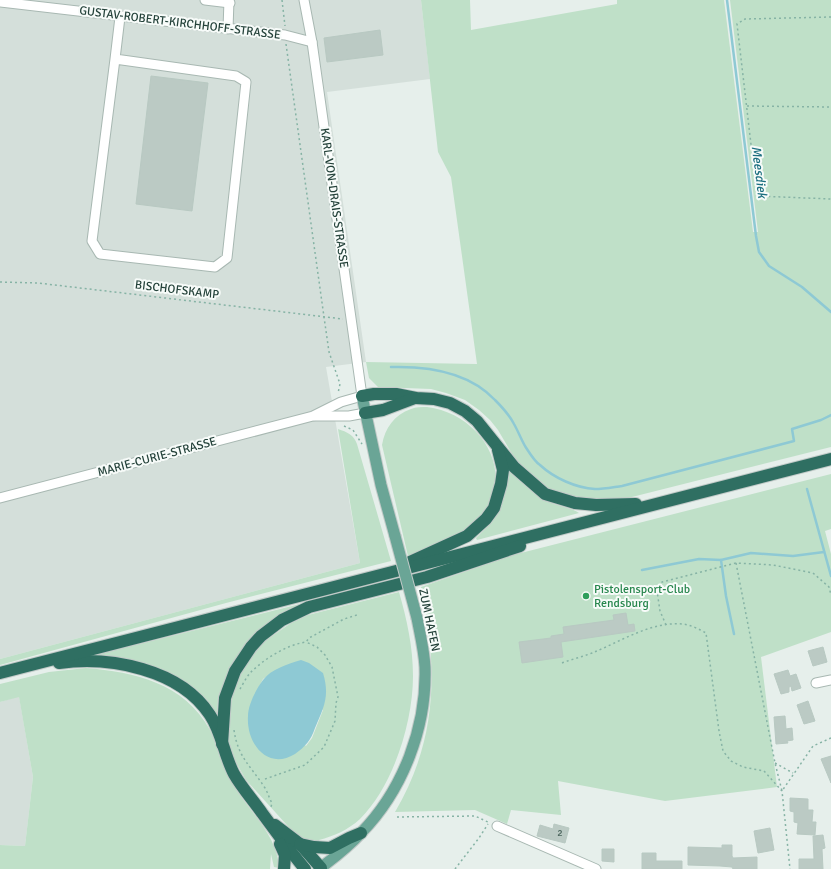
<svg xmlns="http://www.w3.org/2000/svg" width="831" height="869" font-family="Signika,sans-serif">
<rect width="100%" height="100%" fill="#e6efeb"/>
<g fill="#d4dfda">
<path d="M0,0H421L430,79L327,92L366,362L326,367L360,563L0,659Z"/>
<path d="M19,696L33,777L25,846L0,845V702Z"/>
</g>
<g fill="#bfe0c8" fill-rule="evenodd">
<path d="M421,0H470L471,30L617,4V0H724L753,232H758L730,0H831V447L620,500L577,499L551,490L542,484L518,464L498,430L490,420L479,410L465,400L446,393L431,389L378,387L369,378L366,362L477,364L451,177L438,152Z"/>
<path d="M427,407C483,414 520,477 477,522C460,539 431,548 408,556L382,445C385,428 394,415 411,409C416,407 422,407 427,407Z"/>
<path d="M338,429C347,432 354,435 357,444L391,561L226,603L0,665V659L360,563Z"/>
<path d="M506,466C519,480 532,494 549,502C558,506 572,508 579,513L477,540L476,538L488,526L496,515Z"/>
<path d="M831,474V529L825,531L831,554V632L761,657L777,787L665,801L558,781L561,815L511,810L507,824L475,810L395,812C438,739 438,667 421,587L513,555Z"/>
<path d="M399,592C407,620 413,647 413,676C413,723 393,786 360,819C348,830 334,836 319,840V844L301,839L295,834L246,780L234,759L229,743L227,726V711L236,680L255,652L265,641L291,623L308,615ZM273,672L323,710L312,738L306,746L254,697L263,679Z"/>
<path d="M320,599L299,608L229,671L218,699L217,717L196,694L96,658L95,655Z"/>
<path d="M86,668C135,672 184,683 210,730C220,749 225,770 236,789C251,813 278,837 279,868L274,867L271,854L270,869H0V845L25,846L33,777L19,697L0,702V684L49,672Z"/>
</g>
<path fill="#8ec9d4" d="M301,660L309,663L323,673C330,696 324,707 315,728C311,740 305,747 295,754C267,771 246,743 248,716C248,705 256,689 263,680C271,669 288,664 301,660Z"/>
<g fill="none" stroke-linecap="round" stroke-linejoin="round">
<g stroke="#8ec9d4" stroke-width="2.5">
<path d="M727,0L756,236L759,252L769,266L802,287L831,312"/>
<path d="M391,367C427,366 469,372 495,400C502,407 510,416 514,424C518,431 521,439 525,446C529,452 534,461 540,465C554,478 576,488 595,489C604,489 614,487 622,486L794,441L792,429L821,420L831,415"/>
<path d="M807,489L831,576"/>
<path d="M642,570L699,559L721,560"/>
<path d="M734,634L726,596L721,560L751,553L793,556L824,552"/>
</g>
</g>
<g fill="#bbcac4" stroke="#b8c9c2">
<path d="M380,30L383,55L327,62L324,38Z"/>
<path d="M151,76L208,83L192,211L136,204Z"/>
<path d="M626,613L628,625L634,624L635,631L561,642L563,657L522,663L519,642L551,638V636L564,634L563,627L614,620L613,615Z"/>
<path d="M823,647L827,662L813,666L808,651Z"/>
<path d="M788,670L790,676L796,674L801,688L792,691L791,686L789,687V692L781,694L774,674Z"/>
<path d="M808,701L815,721L804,724L797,705Z"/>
<path d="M785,716L786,729L792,728L793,740L787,741L788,743L776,744L774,717Z"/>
<path d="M831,756V783L821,759Z"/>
<path d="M790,798L808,799V810H813L812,822H816L815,835L797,834L798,823L794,822V812L790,811Z"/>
<path d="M554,824L569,828L565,843L537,836L540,825L553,829Z"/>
<path d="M770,828L774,850L758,853L754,831Z"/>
<path d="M823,835L825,848L822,849L823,869H799V859H814L813,836Z"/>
<path d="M722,845H732V856L733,858L757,857V869H733L732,867L720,866L688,865V847L722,848Z"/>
<path d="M602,849H614V862L602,861Z"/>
<path d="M642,853H656V861H682V869H642Z"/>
</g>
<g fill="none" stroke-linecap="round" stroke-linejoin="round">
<g stroke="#a8b8b2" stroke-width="11">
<g id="minor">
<path d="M205,0L230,3"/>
<path d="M0,2L285,35L312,42"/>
<path d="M228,29L229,0"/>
<path d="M115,59L92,241L100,254L215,267L227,258L246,82L236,76L115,59L120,17"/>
<path d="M315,416H349L365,413"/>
<path d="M0,498L313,416L341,402L362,396L312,42L304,0"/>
<path d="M816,683L831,680"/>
<path d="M497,826L596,869"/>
</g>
</g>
<g stroke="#c2cac8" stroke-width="13">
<g id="major">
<path d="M362,396L381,485L395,536"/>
<path d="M319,869C334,858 348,847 361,833C403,790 427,727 425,667C424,650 420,634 417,618"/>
</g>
</g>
<g stroke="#c2cac8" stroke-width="14">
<g id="highway">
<path d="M362,396L374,394H396L416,398L434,399L450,403L465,411L477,421L514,467L545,494L575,503L596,505L636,504"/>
<path d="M365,413L383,410L415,398"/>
<path d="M410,562L467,536L486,519L494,508L501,484L503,470L498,450"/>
<path d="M59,663C110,656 180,669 210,715C222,733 224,755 234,774C242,788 253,800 262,813C276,832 290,851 305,869"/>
<path d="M0,673L831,459"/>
<path d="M222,744L225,698L235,671L251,647L261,636L282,620L309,607L427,577L520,546"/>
<path d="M275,825L300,844L321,868"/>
<path d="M280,844L285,855L284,869"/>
<path d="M300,844L314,847L330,848L349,838L361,833"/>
</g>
</g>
<g stroke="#86b3a5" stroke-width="1.5" stroke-dasharray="2 3" stroke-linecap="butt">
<path d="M282,0L285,26"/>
<path d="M831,17L745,19L737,24L757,196L831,199"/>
<path d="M286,44L324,317L329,352L340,384L338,393"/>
<path d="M747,106L831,107"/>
<path d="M0,282L38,283L343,319"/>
<path d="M344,426L353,430L362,444"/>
<path d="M736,563L775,763L782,791L813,746L831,738"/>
<path d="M666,625L660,611L657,591L662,582L736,563L773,565L813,573L829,587L831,595"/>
<path d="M562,663C572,659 582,657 592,653C620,642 651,621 683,624C691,625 699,629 706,633L719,731L723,751L731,761L743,767L764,771L782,791L790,869"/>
<path d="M240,689C243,684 246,678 250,673C264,659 286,645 306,642L309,638L344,619L357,615"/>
<path d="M234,730C238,758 251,766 265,788C268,793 269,798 272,803L271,807"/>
<path d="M775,763L793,773"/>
<path d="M265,779L305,765L324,747L335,721L336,703L338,697L332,667L325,655L317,647L306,642"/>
<path d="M397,817L475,816L490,823"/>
<path d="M455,869L479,838L488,824"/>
</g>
<use href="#minor" stroke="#fff" stroke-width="9"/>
<use href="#major" stroke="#6aa596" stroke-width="11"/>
<use href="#highway" stroke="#2f6f62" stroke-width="12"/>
<g stroke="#c2cac8" stroke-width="13" stroke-linecap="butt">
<path id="major-bridge" d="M395,536L417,618"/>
</g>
<use href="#major-bridge" stroke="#6aa596" stroke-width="11"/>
</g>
<circle fill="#2e9e5b" stroke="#f7fbf9" stroke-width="1.5" cx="586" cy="596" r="4"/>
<g text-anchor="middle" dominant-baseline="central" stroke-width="4" stroke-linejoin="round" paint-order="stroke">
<g font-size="10" fill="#4a645c">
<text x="560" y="833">2</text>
</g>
<g font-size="12" fill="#24423a" stroke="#f7fbf9">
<text transform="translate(180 23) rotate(7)">GUSTAV-ROBERT-KIRCHHOFF-STRASSE</text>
<text transform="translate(334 198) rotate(82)">KARL-VON-DRAIS-STRASSE</text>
<text transform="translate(177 290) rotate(7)">BISCHOFSKAMP</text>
<text transform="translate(157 457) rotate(-15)">MARIE-CURIE-STRASSE</text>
<text transform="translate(429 620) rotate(78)">ZUM HAFEN</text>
</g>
<g font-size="12" fill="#27864d" stroke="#f7fbf9" text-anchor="start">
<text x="594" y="589">Pistolensport-Club<tspan x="594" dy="14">Rendsburg</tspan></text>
</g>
<g font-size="13" font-style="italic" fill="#1c6f80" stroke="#f7fbf9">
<text transform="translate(759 172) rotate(83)">Meesdiek</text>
</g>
</g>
</svg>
